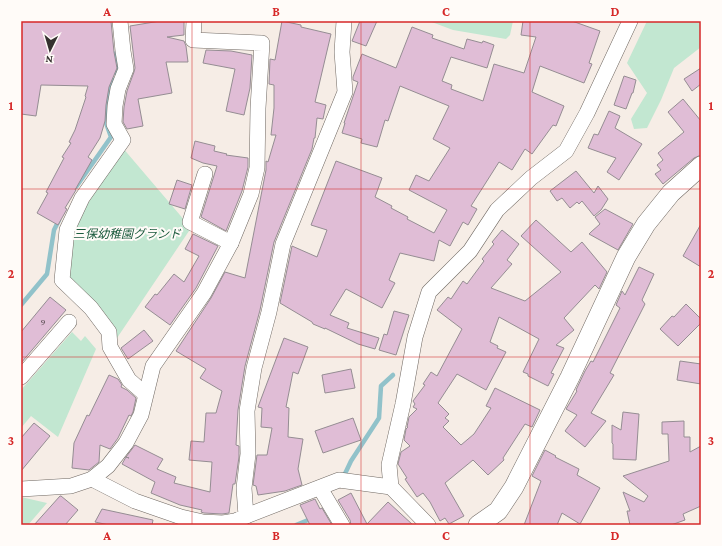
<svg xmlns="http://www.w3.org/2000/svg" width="722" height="546" font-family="'Crimson Pro','Noto Sans JP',serif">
<rect width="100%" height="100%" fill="#f6ede6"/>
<g fill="#c2e7d1">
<path d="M429,21H513L510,35L506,39L453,30Z"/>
<path d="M647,21H701V47L674,68L661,100L647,128L634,129L631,119L647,93L627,63Z"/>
<path d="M122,147L191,228L117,338L99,308L67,277L72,230Z"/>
<path d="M72,332L81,341L85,336L96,349L58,437L31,416L21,428V390Z"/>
<path d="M21,497L47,503L28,525H21Z"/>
</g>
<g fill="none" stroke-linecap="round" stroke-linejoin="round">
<g stroke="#91c2ca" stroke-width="4.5">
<path d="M115,73L117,66L116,53"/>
<path d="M76,187L111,137L105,120L108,90L112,79"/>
<path d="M21,305L47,274L54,230L59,220"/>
<path d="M343,478L351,461L379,418L381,386L393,375"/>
<path d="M296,525L313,518"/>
</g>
</g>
<g fill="#e0bdd6" stroke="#958d93">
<path d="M21,21H111L114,52L117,68L109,87L106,105L105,121L100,138L88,157L92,160L75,190H76L65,208L67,209L58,225L37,213L48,193L46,192L64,158L62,157L71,143L69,142L75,130L86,97L85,96L88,86L41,85L36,116L21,114Z"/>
<path d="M160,21H184V35L167,37L184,41L186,46L188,62H166L172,93L138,99L143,126L127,129L123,122L124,107L127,91L134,72L135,68L130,26Z"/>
<path d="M282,21L301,25V27L331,34L315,102L326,105L323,119L317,118L315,138H314L312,149L274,242L260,310L245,366L238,410L236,445L239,446V457L235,484H233L229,513L222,514L204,513L201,512L202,510L180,505L151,493L155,482L122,464L126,457L129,458L126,457L135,445L163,459L157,469L176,477L174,483L210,492L212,462L189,460L191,441L204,442L206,413H216L222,391L200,378L206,369L176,351L211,298L225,272L245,278L266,170V161L268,162L276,135H271L274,108V85L269,84L270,59L275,60Z"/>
<path d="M360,21H377L366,46L352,41Z"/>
<path d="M523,21H572L600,31L589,63L592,64L584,83L540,66L532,92L564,106L556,126L553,125L532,154L525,149L512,170L499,162L471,206L477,209L468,225L463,222L450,246L439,240L434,261L400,253L389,280L395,283L382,308L346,289L330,315L349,323L347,328L379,338L375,349L358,344L325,328V329L313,324L312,322L280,303L292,246L317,257L327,230L311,225L336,161L382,178L375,197L392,206L391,208L408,217L407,219L434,233L447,210L409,190L416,175L429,181L450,148L433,139L449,106L400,86L388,121L385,120L377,147L361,143L362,139L342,133L345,123H344L358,82L353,80V77L362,54L396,68L412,27L433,35L432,38L464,49L467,39L482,43L483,41L494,45L487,68L451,57L442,81L452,85L451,89L483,101L494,64L524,73L536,37L521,35Z"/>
<path d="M206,50L231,51L252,55L250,88L244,115L226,111L235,69L203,63Z"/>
<path d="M701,68V84L692,91L684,79Z"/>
<path d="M624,76L636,80L633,93H632L626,109L614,105Z"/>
<path d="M683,99L701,121V155L694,158L663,184L655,174L661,170L657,165L663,160L658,153L684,132L668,112Z"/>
<path d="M609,111L620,116L615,128L642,144L619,180L607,172L616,158L588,148L594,134L598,135Z"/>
<path d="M195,141L215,146L214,151L227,154L226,155L248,158V167L242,191L226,231L201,217L217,166L203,163L191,158Z"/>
<path d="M576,171L594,193L598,186L608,199L601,210L594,216L582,201L579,204L577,202L570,208L562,198L557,201L550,191Z"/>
<path d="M177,180L192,185L185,209L169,204Z"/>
<path d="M605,209L633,224L618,250L589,234L591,232L600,224L595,217Z"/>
<path d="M536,220L571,252L582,242L607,272L599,289L595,285L564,318L574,330L556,345L564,348L551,373L554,374L548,386L528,376V374L523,372L539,339L499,317L490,342L498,346L497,348L506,352L486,390L457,374L438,403L449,414L445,418L449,421L443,427L461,445L474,434L491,408L486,406L495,388L540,410L532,427L525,424L503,458L504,460L488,475L473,460L445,483L464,516L449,524L445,518L440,521L430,502L423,493L417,497L405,479L407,478L398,464L401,452L410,446L404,440L406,429L408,427H407L409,417L417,409L413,407L415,404L413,401L425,385L423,384L431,372L437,376L462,329L437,310L448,297L451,299L463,281L467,284L484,261L482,259L494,244L492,242L502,230L519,244L507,260L512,264L491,288L525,301L561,272L521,236Z"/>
<path d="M701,224V267L683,256Z"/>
<path d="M193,234L218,246L196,288L170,325L145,307L155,294L157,295L174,274L184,282L199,256L185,249Z"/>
<path d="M639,267L654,274L642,300L645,304L610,373L614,375L591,413L606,421L585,447L565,431L577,415L566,409L577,391L576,390L585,371L591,361L593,362L620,308L616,305L622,291L625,295Z"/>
<path d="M50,297L66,310L21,363V332Z"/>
<path d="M686,304L701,319V323L678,346L660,329L672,316L674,317Z"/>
<path d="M394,311L409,315L396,355L379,350L384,334L387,335Z"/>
<path d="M144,330L153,341L128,359L121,348Z"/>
<path d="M284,338L308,347L298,374L293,372L286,407L289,408L288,437L303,439L298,469L302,485L285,491L258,495L256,486L253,485L257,455H267L272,428L261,427L262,408L258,407Z"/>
<path d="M680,361L701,364V384L677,380Z"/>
<path d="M351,369L355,388L325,393L322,375Z"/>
<path d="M109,375L118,379L122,385L121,387L127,390L136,398L133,412L131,416L129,415L118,438L110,449L100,445L99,462L89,470L72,468L74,443L87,415L89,416Z"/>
<path d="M623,412L639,414L636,460L613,459V444L612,443V425L621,430Z"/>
<path d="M353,418L361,440L323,453L315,431Z"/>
<path d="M684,421V437H690V452L701,446V506L683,514L685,520L671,525H630L627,511H630L623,492L644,502L648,496L623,476L669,461L668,434H662V422Z"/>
<path d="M34,423L50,436L21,471V438Z"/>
<path d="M545,450L556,456L555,457L579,469L577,475L600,488L580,524L562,513L557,525H524L541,481L532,476Z"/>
<path d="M351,493L367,524L388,502L413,525H351L350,520L338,500Z"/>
<path d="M60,496H61L78,510L65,525H34Z"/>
<path d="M315,499L320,509L322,508L332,525H310L300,505Z"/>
<path d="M102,509L153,520L152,525H109L95,522Z"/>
</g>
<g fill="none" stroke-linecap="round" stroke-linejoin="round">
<g stroke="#706963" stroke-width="16">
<g id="minor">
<path d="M120,21L123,51L126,69L118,89L115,106L114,124L123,140L82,198L67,230L62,280L91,308L109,332L110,347L129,380L145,394"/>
<path d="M205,174L190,222L231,243"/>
<path d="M21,377L69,322"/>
<path d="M92,479L135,501L181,517L203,522L223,523L235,521L246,516L244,488L248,454L247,411L254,368L269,312L283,244L345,92L342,52L344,21"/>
<path d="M320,488L342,525"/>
<path d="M21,489L71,486L92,479L108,466L126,443L141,415L153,366L204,293L231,243L251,194L257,168L258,108L262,43L193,40L194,21"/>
<path d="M246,516L339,480L391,487"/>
<path d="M428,525L391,487L389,465L403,404L415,337L429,292L470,251L497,210L531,178L566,151L587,113L630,21"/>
</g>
</g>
<g stroke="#706963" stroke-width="20">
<path id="tertiary" d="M478,525L498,511L514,487L570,377L626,257L646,224L671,193L701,166"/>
</g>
<use href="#minor" stroke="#fff" stroke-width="15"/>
<use href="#tertiary" stroke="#fff" stroke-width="19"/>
</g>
<path fill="none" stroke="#d62828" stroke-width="1" stroke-opacity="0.55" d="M192,21V525M361,21V525M530,21V525M21,189H701M21,357H701"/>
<g text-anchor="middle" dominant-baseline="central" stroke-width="4" stroke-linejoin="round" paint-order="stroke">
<g font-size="10" fill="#605459">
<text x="43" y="321">9</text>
</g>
<g font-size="12" font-style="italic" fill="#1a5a3c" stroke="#fffbf8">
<text x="127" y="234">三保幼稚園グランド</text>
</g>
</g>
<rect width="722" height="546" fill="none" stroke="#fffbf8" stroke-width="44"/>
<g transform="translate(50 50) rotate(185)" stroke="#fffbf8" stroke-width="3" paint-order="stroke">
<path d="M0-3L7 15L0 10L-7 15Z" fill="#35312f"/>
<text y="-6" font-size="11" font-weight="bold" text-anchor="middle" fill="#35312f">N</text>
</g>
<rect x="22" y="22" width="678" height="502" fill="none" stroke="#d62828" stroke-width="1.5"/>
<g font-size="13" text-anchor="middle" font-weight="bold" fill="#d62828">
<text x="107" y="16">A</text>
<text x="276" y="16">B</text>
<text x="446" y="16">C</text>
<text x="615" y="16">D</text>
<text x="11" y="110">1</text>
<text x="711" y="110">1</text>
<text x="11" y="278">2</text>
<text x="711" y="278">2</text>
<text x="11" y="445">3</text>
<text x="711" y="445">3</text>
<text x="107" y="540">A</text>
<text x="276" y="540">B</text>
<text x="446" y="540">C</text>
<text x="615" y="540">D</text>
</g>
</svg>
